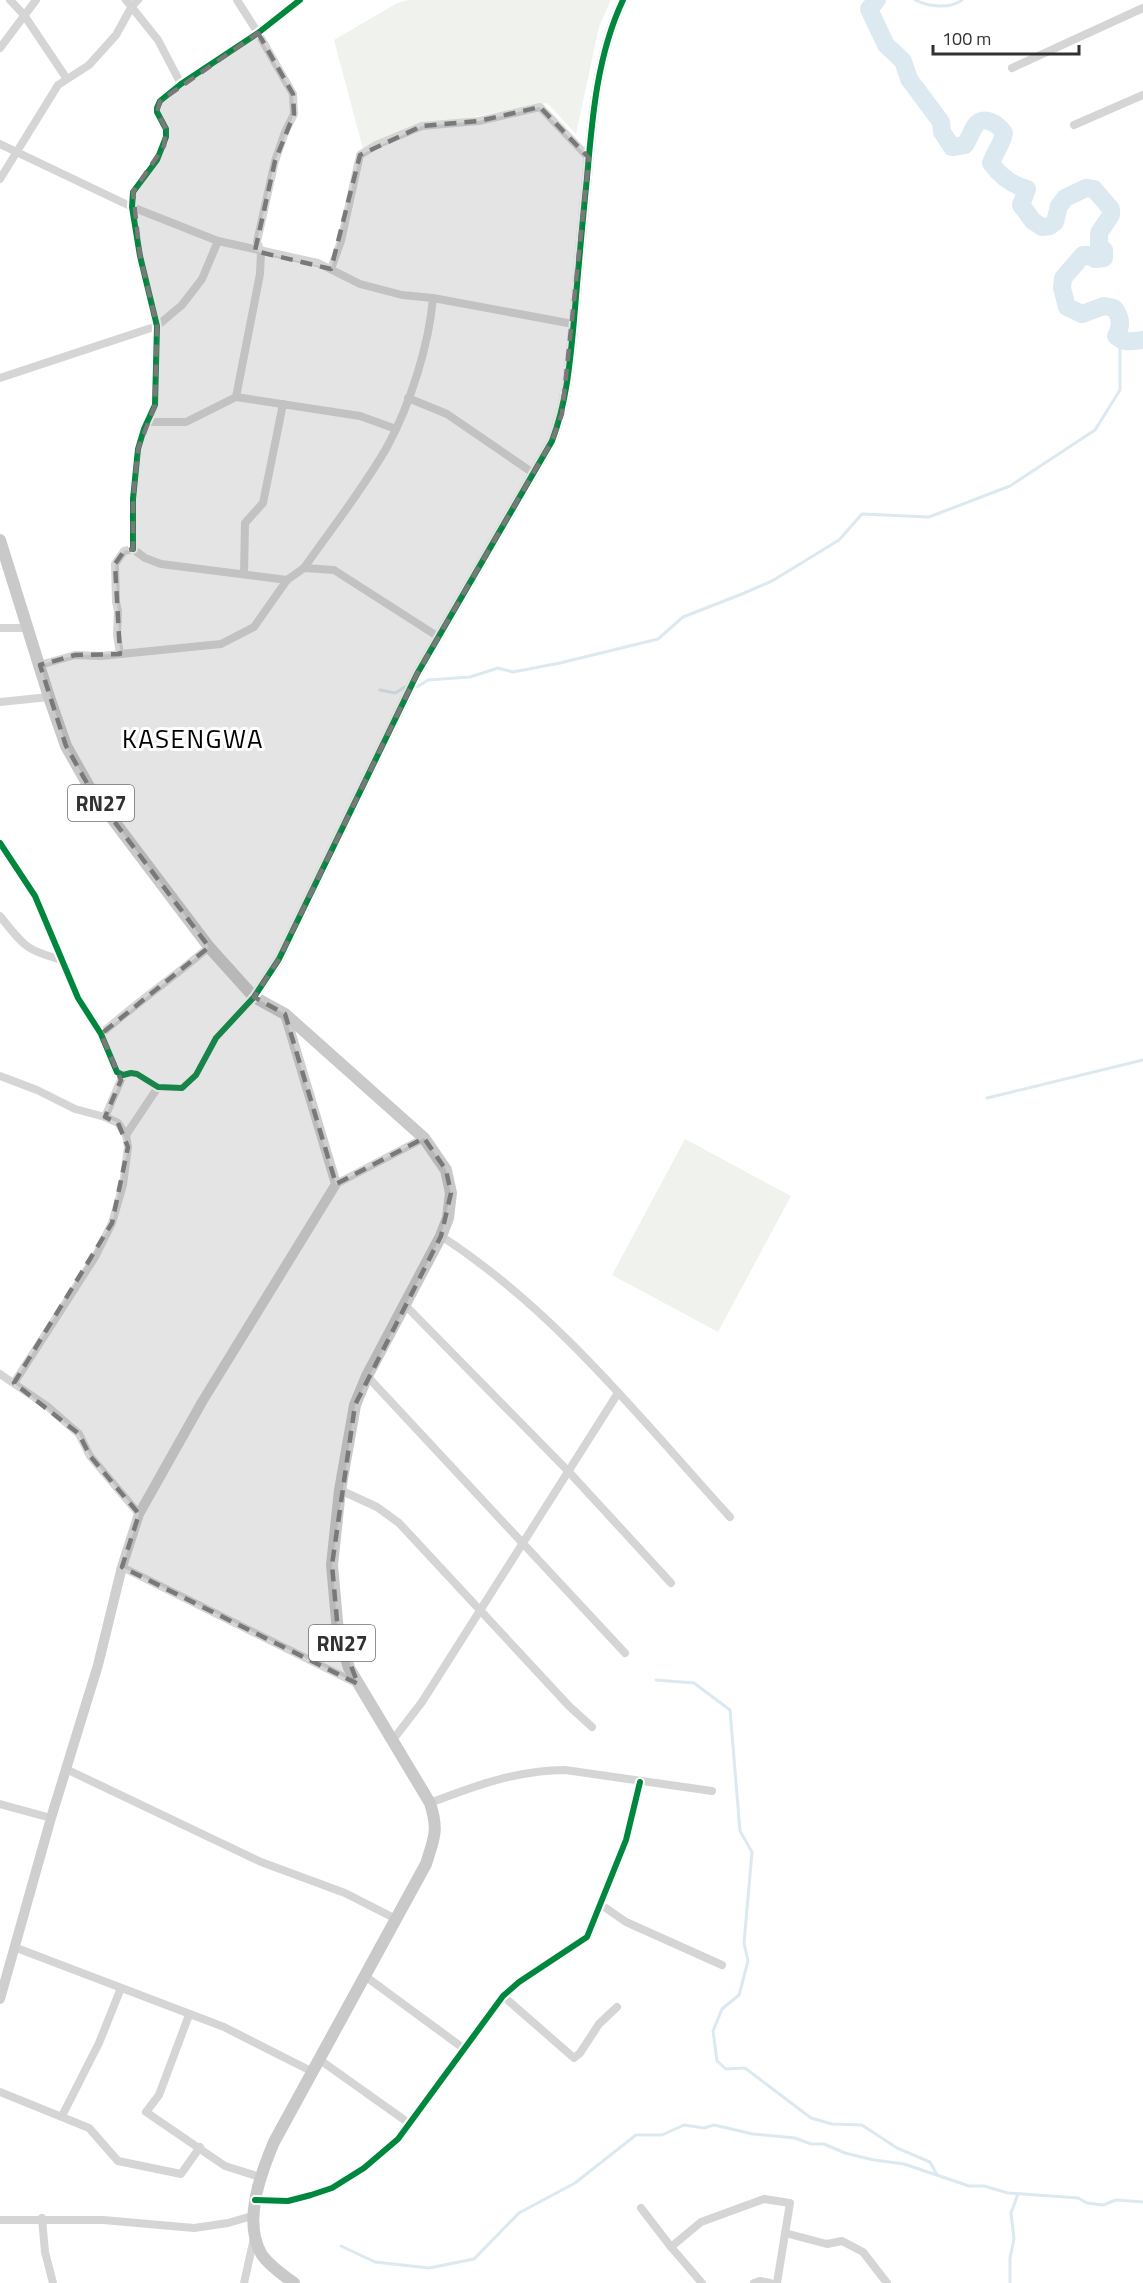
<svg xmlns="http://www.w3.org/2000/svg" width="1143" height="2283" font-family="'Titillium Web',sans-serif">
<rect width="100%" height="100%" fill="#fff"/>
<g fill="#f0f3ed">
<path d="M408,0H611L599,27L576,134L547,103L420,127L363,149L334,40L397,3Z"/>
<path d="M685,1139L791,1196L718,1332L612,1275Z"/>
</g>
<g fill="none" stroke-linecap="round" stroke-linejoin="round">
<g stroke="#dde9f0" stroke-width="3">
<path d="M915,0C929,7 950,9 962,0"/>
<path d="M417,687L428,680L470,677L498,668L513,672L560,663L658,639L683,617L742,594L772,581L839,540L862,514L929,517L1010,486L1095,430L1120,390V340"/>
<path d="M380,690L395,693L405,687"/>
<path d="M987,1098L1143,1060"/>
<path d="M656,1680L694,1683L730,1710L740,1831L752,1852L744,1943L748,1961L739,1995L722,2009L713,2031L717,2061L726,2069L745,2068L811,2118L832,2124L862,2125L897,2148L930,2162L937,2175"/>
<path d="M341,2246L375,2262L429,2268L474,2259L519,2213L575,2183L636,2135H662L684,2125L704,2128L714,2125L753,2134L795,2138L811,2144H824L845,2153L874,2160L904,2164L969,2186H984L1008,2193L1078,2198L1087,2203L1103,2205L1116,2200L1143,2202"/>
<path d="M1010,2283V2258L1014,2239L1011,2213L1018,2194"/>
</g>
<path stroke="#dde9f0" stroke-width="18" d="M877,0L869,9L886,45L903,61L909,79L941,122L942,132L952,147L965,145C969,139 971,132 975,126C983,114 998,124 1004,133C1002,144 995,152 991,163C1000,176 1012,185 1027,189L1021,205L1033,221L1042,227L1050,226L1055,222L1059,206L1065,198L1086,188L1094,189L1111,209V215L1099,233V245L1104,250V258L1095,259L1089,255H1083L1063,278L1062,288L1067,307L1082,314L1104,306L1114,308C1121,317 1122,326 1116,336C1124,344 1133,341 1143,340"/>
<g stroke="#d5d5d5" stroke-width="8">
<path d="M10,0L24,15L67,79"/>
<path d="M126,0L158,40L181,84"/>
<path d="M0,48L36,0"/>
<path d="M1012,68L1143,8"/>
<path d="M1074,125L1143,95"/>
<path d="M0,144L132,207L218,241L318,263L360,284L402,295L433,298L573,324"/>
<path d="M0,179L58,85L89,65L116,35L132,6L138,0"/>
<path d="M331,269L341,241L360,155L376,145L422,126L479,121L540,107L589,158"/>
<path d="M0,378L157,326L182,305L202,279L218,241"/>
<path d="M236,397L260,274L261,252L257,242L275,161L285,132L294,114L293,94L258,33L237,0"/>
<path d="M408,398L447,414L533,473"/>
<path d="M148,422H186L236,397L360,416L396,429"/>
<path d="M133,549V499L138,449L144,429L155,405L157,326L140,256L132,207L133,192L157,160L166,137V129L157,112V108L160,101L181,84L258,33L300,0"/>
<path d="M304,568L334,570L437,636"/>
<path d="M244,574L245,523L263,503L283,404"/>
<path d="M0,628H27"/>
<path d="M120,654L117,635L118,611L116,602L115,564L124,551L133,549L145,558L161,564L287,580"/>
<path d="M40,665L75,655L101,656L221,644L254,627L287,580L304,568C332,528 363,489 387,447C410,405 429,345 433,298"/>
<path d="M0,702L49,697"/>
<path d="M0,843L35,896L78,998L101,1034L117,1072L123,1075L131,1073L137,1074L158,1087L182,1088L196,1075L216,1038L254,997"/>
<path d="M0,916C24,946 25,950 63,960"/>
<path d="M101,1034C136,1003 174,977 209,947"/>
<path d="M0,1076L37,1090L75,1109L105,1117L118,1123L126,1135L128,1147L123,1185L112,1223L95,1257L14,1383"/>
<path d="M105,1117L123,1075"/>
<path d="M126,1135L158,1087"/>
<path d="M336,1184L424,1138"/>
<path d="M441,1236C554,1309 640,1418 730,1517"/>
<path d="M405,1305L569,1472L671,1583"/>
<path d="M0,1374L47,1406L79,1434L90,1456L139,1514"/>
<path d="M367,1376L625,1653"/>
<path d="M340,1490L377,1507L399,1523L569,1706L592,1727"/>
<path d="M122,1567L356,1683"/>
<path d="M392,1741L422,1702L618,1393"/>
<path d="M66,1769L261,1862L345,1893L396,1919"/>
<path d="M430,1803C474,1786 518,1770 565,1770L712,1791"/>
<path d="M0,1804L51,1818"/>
<path d="M600,1904L626,1922L722,1965"/>
<path d="M14,1947L224,2027L313,2072"/>
<path d="M365,1976L463,2048"/>
<path d="M503,1996L574,2058L580,2053L599,2024L617,2007"/>
<path d="M189,2015L159,2095L146,2112L225,2166L260,2177"/>
<path d="M320,2060L410,2124"/>
<path d="M0,2092L89,2128L118,2161L181,2174L200,2147"/>
<path d="M62,2116L99,2043L121,1988"/>
<path d="M255,2200L288,2201L311,2195L332,2188L364,2168L398,2139L503,1996L519,1982L587,1937L626,1840L640,1782"/>
<path d="M641,2208L671,2247L702,2283"/>
<path d="M42,2218L45,2252L53,2283"/>
<path d="M0,2220H103L194,2228L228,2223L255,2215"/>
<path d="M785,2233L827,2244L842,2241L863,2252L887,2283"/>
<path d="M671,2247L701,2222L764,2199L790,2203L777,2283"/>
<path d="M244,2283L254,2238"/>
<path d="M754,2283L760,2281L770,2283"/>
</g>
<g stroke="#cfcfcf" stroke-width="10">
<path d="M254,997L279,959L417,674L552,441C567,401 570,362 574,320C578,273 582,225 587,178C592,119 597,55 623,0"/>
<path d="M0,1999L51,1818L98,1665L122,1567L139,1514L202,1402L336,1184L285,1014"/>
</g>
<path stroke="#c9c9c9" stroke-width="12" d="M0,540L49,697L66,746L92,792L209,947L254,997L285,1014L424,1138L446,1170L451,1193L448,1218L441,1236L367,1376L355,1405L340,1490L332,1565L338,1632L349,1668L430,1803C439,1831 434,1838 426,1864L274,2142C261,2173 242,2222 262,2255C269,2265 284,2276 294,2283"/>
<g stroke="#fff" stroke-width="10">
<g id="cycleway">
<path d="M133,549V499L138,449L144,429L155,405L157,326L140,256L132,207L133,192L157,160L166,137V129L157,112V108L160,101L181,84L258,33L300,0"/>
<path d="M0,843L35,896L78,998L101,1034L117,1072L123,1075L131,1073L137,1074L158,1087L182,1088L196,1075L216,1038L254,997L279,959L417,674L552,441C567,401 570,362 574,320C578,273 582,225 587,178C592,119 597,55 623,0"/>
<path d="M255,2200L288,2201L311,2195L332,2188L364,2168L398,2139L503,1996L519,1982L587,1937L626,1840L640,1782"/>
</g>
</g>
<use href="#cycleway" stroke="#00873e" stroke-width="6"/>
</g>
<path fill="#797979" fill-opacity="0.2" stroke="#797979" stroke-width="4.5" stroke-dasharray="12 8" stroke-linejoin="round" d="M258,33L293,94L294,114L275,161L255,251L331,269L360,155L422,126L479,121L540,107L589,158L562,414L552,441L417,674L279,959L254,997L285,1014L336,1184L424,1138L446,1170L451,1193L441,1236L355,1405L332,1565L338,1632L358,1684L122,1567L139,1514L90,1456L79,1434L14,1383L112,1223L128,1147L118,1123L105,1117L121,1080L101,1034L209,947L92,792L66,746L40,665L75,655L120,654L115,564L124,551L133,549V499L138,449L155,405L157,326L140,256L133,192L164,146L166,129L157,112L160,101Z"/>
<g text-anchor="middle" dominant-baseline="central" stroke-width="6" stroke-linejoin="round" paint-order="stroke">
<g fill="#fff" stroke="#6f6f6f" stroke-width="1.5">
<rect x="68" y="785" width="66" height="36" rx="4.5"/>
<rect x="309" y="1625" width="66" height="36" rx="4.5"/>
</g>
<g font-size="21" font-weight="bold" fill="#313131">
<text x="101" y="803">RN27</text>
<text x="342" y="1643">RN27</text>
</g>
<g font-size="26" letter-spacing="1.5" fill="#000" stroke="#fff">
<text x="193" y="738">KASENGWA</text>
</g>
</g>
<path d="M933 45v9h146v-9" fill="none" stroke="#313131" stroke-width="3"/>
<text x="942" y="45" font-size="18" fill="#313131" stroke="#ffffff" stroke-width="4.5" paint-order="stroke">100 m</text>
</svg>
